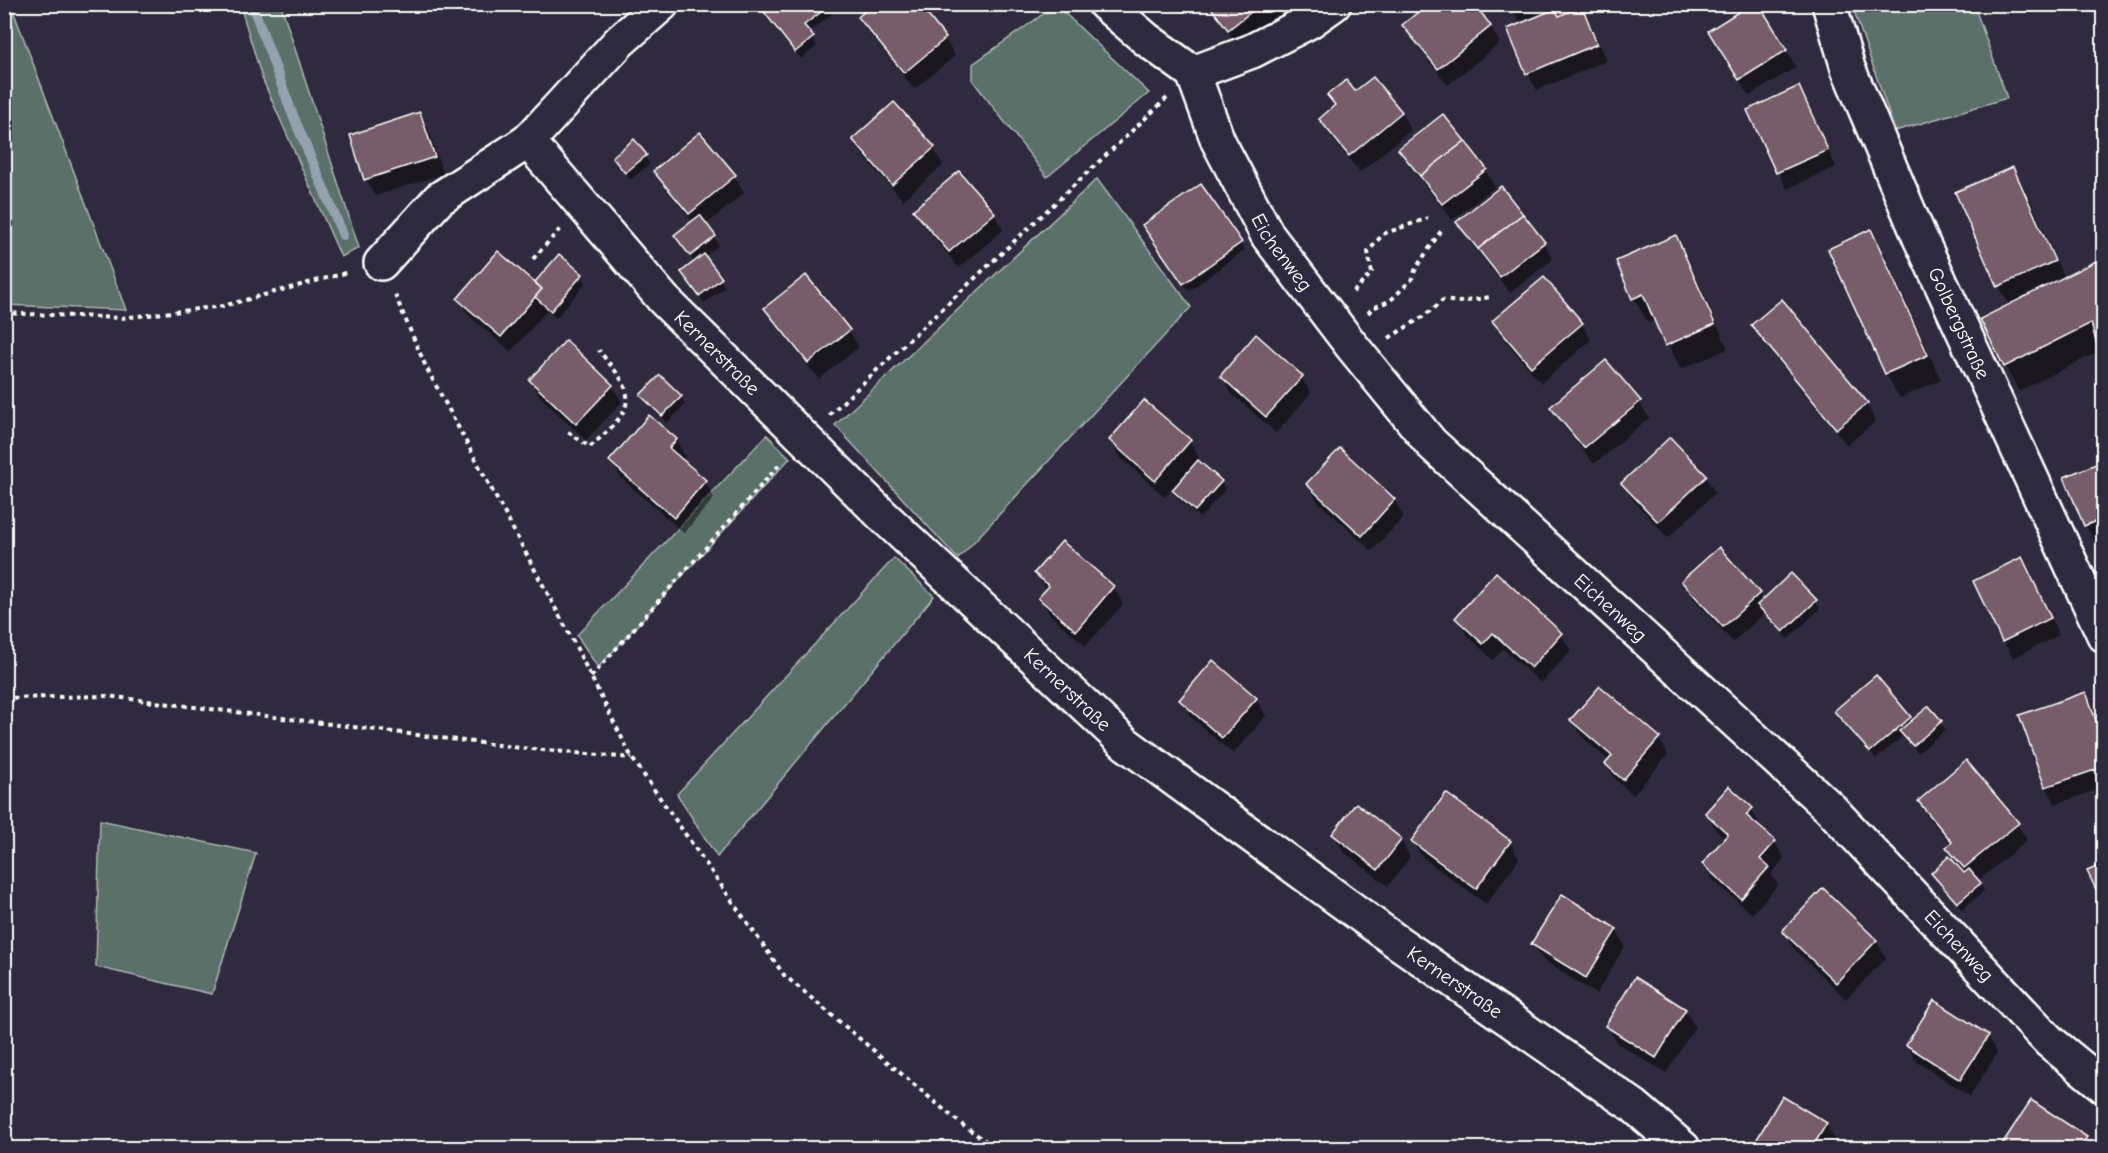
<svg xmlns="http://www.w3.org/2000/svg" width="2108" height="1153" font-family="'Comic Neue',sans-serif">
<rect width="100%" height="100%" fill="#2f2a3d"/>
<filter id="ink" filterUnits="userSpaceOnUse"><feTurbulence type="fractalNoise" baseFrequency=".0167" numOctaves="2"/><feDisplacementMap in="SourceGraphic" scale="12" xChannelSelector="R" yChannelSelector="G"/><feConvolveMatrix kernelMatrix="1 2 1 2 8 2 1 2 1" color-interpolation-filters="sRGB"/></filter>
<g filter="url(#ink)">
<g fill="#5a6f69" stroke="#acb7b4" stroke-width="1.5">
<path d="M11,4V5L126,310L5,305L4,5Z"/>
<path d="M240,5H281L359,248L341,257L262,78Z"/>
<path d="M1056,5L1149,93L1047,177L973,81V64Z"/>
<path d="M1852,5H1974L2007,98L1895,131Z"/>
<path d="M1097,179L1191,307L958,559L835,425Z"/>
<path d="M767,435L790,458L598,668L577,635Z"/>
<path d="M894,558L934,596L717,857L677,794Z"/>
<path d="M100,820L256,853L212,994L96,967Z"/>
</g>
<g fill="#0007">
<path d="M826,4L832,14L808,33L817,46L801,59L760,5Z"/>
<path d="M917,4L945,39L955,56L914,89L870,34L860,17Z"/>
<path d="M1208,4H1308L1286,25L1278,15L1238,46Z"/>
<path d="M1509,4H1568L1554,9L1559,18L1581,8L1591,25L1606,61L1537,90L1528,74L1509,30L1538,17L1537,15L1519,21Z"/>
<path d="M1758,4L1796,67L1749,96L1719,48Z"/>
<path d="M1404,26L1490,27L1500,43L1448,85L1414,42Z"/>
<path d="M1373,79L1401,113L1411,130L1360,172L1330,136L1321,119L1336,107L1329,96L1355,93Z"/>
<path d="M1798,88L1836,167L1787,189L1749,111Z"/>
<path d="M420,114L429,130L443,174L375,196L366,179Z"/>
<path d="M853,140L933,148L943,165L903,200L863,156Z"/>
<path d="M633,142L650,164L630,180L614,157Z"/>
<path d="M1400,149L1485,170L1495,187L1452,220L1410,166Z"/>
<path d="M2012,169L2027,193L2064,278L2104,277L2100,351L2019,391L2005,366L2010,306L1999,286Z"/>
<path d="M655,171L734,176L744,193L706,225L719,245L704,257L725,287L704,303L683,273L695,263L675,236L693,222L665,188Z"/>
<path d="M915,210L994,213L1003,230L959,268L925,227Z"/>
<path d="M1458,222L1544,243L1553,259L1510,293L1468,239Z"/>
<path d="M1871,231L1885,255L1941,380L1900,398L1886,374L1830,250Z"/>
<path d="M1149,234L1240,243L1245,250L1189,291Z"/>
<path d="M1675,237L1689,261L1728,349L1681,369L1655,320L1648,323L1634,298L1618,262Z"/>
<path d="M581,275L586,283L556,318L547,310L511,352L469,316L459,299L540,289L537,282Z"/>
<path d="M806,277L849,331L859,347L819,379L776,325L766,308Z"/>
<path d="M1493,322L1582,324L1591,340L1541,383L1503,338Z"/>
<path d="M1753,325L1866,404L1876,421L1847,445L1763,342Z"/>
<path d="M1221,376L1301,377L1311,393L1276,433L1231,393Z"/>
<path d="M530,380L612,386L622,402L586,440L540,397Z"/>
<path d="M642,395L681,397L685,405L667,423L647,403Z"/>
<path d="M1639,402L1649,418L1594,464L1562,424L1552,407Z"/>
<path d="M676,440L685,456L681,461L705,481L714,498L684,533L621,478L611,461Z"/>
<path d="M1111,440L1190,441L1199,458L1197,461L1221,482L1225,490L1200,518L1178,499L1172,489L1165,497L1120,457Z"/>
<path d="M1340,450L1394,500L1404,517L1372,551L1317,501L1308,484Z"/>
<path d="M2096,466L2104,480V538L2095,542L2085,525Z"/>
<path d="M1706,477L1715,493L1668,538L1633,500L1623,483Z"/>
<path d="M1063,543L1113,587L1123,604L1086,646L1050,615L1040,598L1047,591L1036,573Z"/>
<path d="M2022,559L2059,635L2013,658L2003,641Z"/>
<path d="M1496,574L1561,634L1571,651L1541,683L1503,649L1493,660L1466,634L1457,618Z"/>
<path d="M1683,581L1759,594L1764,602L1815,601L1820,609L1788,639L1764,614L1733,642L1693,598Z"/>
<path d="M1213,662L1256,699L1266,716L1233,754L1190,716L1181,700Z"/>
<path d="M2085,694L2094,711L2104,736V787L2056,804L2046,787L2021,716Z"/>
<path d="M1836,711L1910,717L1912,722H1940L1945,730L1918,753L1904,735L1876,759L1841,719Z"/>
<path d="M1572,720L1659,738L1668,755L1633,795L1616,780L1606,764L1609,761L1582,737Z"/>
<path d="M1919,801L2017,824L2027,840L1978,881L1984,891L1962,910L1932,873L1960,868L1948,847L1951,844L1929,818Z"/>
<path d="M1751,809L1761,826L1759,828L1775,842L1784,858L1771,874L1778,885L1752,914L1714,881L1704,864L1726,839L1716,830L1707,813Z"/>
<path d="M1334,834L1401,840L1410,857L1388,886L1343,851Z"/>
<path d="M1412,841L1510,842L1519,859L1486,904L1422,857Z"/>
<path d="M1616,930L1625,946L1596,994L1543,960L1533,944Z"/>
<path d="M1784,931L1876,941L1886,958L1846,999L1793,948Z"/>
<path d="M1685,1010L1695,1027L1666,1073L1617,1043L1607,1026Z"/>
<path d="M1988,1036L1997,1053L1970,1096L1917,1062L1907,1045Z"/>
<path d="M2032,1102L2086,1138L2092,1148H2007L2004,1144Z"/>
<path d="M1826,1124L1835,1140L1831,1148H1756L1755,1146Z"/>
</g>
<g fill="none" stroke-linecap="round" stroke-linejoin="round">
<path stroke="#95a1af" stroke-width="10" d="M252,4L292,113L343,235"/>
</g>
<g fill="#765d69" stroke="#fff" stroke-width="1.5">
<path d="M758,4H828L829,6L804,25L814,37L795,52Z"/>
<path d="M873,4H919L946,38L904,73L858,17Z"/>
<path d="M1208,4H1261L1228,30Z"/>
<path d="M1428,4H1475L1491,26L1438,69L1402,25Z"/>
<path d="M1751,4H1759L1787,50L1739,80L1708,31Z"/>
<path d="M1582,6L1597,44L1526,74L1507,29L1555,9L1559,16Z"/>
<path d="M1373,77L1402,112L1349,156L1319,119L1335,105L1327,95L1346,80L1355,91Z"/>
<path d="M1799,86L1828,150L1776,173L1747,110Z"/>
<path d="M894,102L935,147L892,185L852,139Z"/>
<path d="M420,112L435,157L364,180L350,135Z"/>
<path d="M1443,114L1465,141L1420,176L1398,149Z"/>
<path d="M700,132L736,175L689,214L653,171Z"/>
<path d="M634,139L647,155L625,173L612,157Z"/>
<path d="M1465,141L1487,169L1442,204L1420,176Z"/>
<path d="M2013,167L2055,261L1997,287L1955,192Z"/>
<path d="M959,171L995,213L949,252L913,210Z"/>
<path d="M1201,184L1242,242L1183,284L1142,225Z"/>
<path d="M1501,186L1523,214L1478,249L1456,222Z"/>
<path d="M1523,214L1545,242L1500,277L1478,249Z"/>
<path d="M700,215L716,236L690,256L674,235Z"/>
<path d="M1871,229L1928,355L1885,374L1828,249Z"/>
<path d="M1676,235L1715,324L1665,346L1643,294L1632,299L1616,261Z"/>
<path d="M498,251L542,289L501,337L457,299Z"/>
<path d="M559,254L583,274L551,311L535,297L542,289L535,282Z"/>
<path d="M704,254L722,278L699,296L681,272Z"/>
<path d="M2096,261L2104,277V371L2091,323L2004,367L1980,319Z"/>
<path d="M806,275L850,330L808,363L764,308Z"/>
<path d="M1544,277L1583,323L1531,367L1492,321Z"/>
<path d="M1782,299L1868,403L1836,429L1751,325Z"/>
<path d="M1256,334L1303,376L1266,417L1220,376Z"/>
<path d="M566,340L613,385L576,424L529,380Z"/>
<path d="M1606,360L1641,401L1584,448L1550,407Z"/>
<path d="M660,375L682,396L662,416L640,395Z"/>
<path d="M1144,400L1191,440L1155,481L1109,440Z"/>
<path d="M649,415L677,439L669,448L706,480L674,518L609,461Z"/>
<path d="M1670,437L1707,476L1658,522L1621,483Z"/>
<path d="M1340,448L1395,499L1362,536L1306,484Z"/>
<path d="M1198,460L1222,481L1195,511L1172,490Z"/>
<path d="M2096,464L2104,482V518L2084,526L2064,477Z"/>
<path d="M1062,541L1114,586L1076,631L1038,598L1049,586L1034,573Z"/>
<path d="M1719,547L1760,593L1723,627L1681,581Z"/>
<path d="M2022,557L2051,618L2002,642L1973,581Z"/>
<path d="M1496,572L1562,633L1531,668L1493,633L1483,644L1455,618Z"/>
<path d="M1791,573L1817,600L1783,632L1757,605Z"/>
<path d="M1213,660L1257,698L1222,738L1179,700Z"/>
<path d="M1876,675L1911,717L1870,752L1834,711Z"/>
<path d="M1600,686L1660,737L1623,780L1605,764L1612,756L1570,720Z"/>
<path d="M2086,692L2104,743V767L2045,787L2019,715Z"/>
<path d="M1929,706L1942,721L1913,746L1899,731Z"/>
<path d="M1966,760L2019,823L1964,868L1946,847L1952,842L1918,801Z"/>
<path d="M1729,786L1753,808L1746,815L1776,841L1760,859L1769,867L1741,899L1702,864L1728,834L1705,813Z"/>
<path d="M1446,793L1511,841L1476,889L1411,841Z"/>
<path d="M1356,803L1402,839L1378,870L1332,834Z"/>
<path d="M1949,856L1964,873L1969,869L1981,883L1957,903L1931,873Z"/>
<path d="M2104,864V906L2087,871Z"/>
<path d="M1823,888L1877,940L1836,983L1782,931Z"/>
<path d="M1562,894L1617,929L1586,978L1531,944Z"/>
<path d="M1635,977L1686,1009L1656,1058L1605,1026Z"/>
<path d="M1934,1000L1989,1035L1960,1080L1906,1045Z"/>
<path d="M1782,1096L1827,1123L1812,1148H1758L1753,1146Z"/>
<path d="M2031,1100L2087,1137L2080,1148H2010L2002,1144Z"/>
</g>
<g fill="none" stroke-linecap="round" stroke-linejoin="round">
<g stroke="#fff" stroke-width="38">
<g id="street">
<path id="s1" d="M662,4L620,41L528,141L664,300L882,515L1126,744L1396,941L1634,1106L1683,1148"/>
<path d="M1105,4L1146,39L1193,73"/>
<path id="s2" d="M1829,4L1848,68L1920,238L2104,635"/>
<path id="s3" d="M1193,73L1218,141L1268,236L1351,345L1431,443L1830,808L2049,1041L2104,1086"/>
<path d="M1193,73L1252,51L1310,21L1334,4"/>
<path d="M381,263L439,199L528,141"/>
</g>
</g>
<g stroke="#fff" stroke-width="4" stroke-dasharray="4.5 4.5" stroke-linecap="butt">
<path d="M533,259L560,229"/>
<path d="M1353,292L1372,273L1368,252L1383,234L1428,218"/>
<path d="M395,295L426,367L573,641L632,758L784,975L961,1124L996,1148"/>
<path d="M4,313L122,318L223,306L349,272"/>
<path d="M1368,313L1373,308L1391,300L1412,279L1416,268L1441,231"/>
<path d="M1389,338L1424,316L1443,300L1461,302L1490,297"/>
<path d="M829,415L1167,98"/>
<path d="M568,432L590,447C605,433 633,413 626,390C622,376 607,362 599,350"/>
<path d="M591,677L781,463"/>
<path d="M4,698L107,696L521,748L632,758"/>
</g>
<use href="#street" stroke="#2f2a3d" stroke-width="33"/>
</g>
</g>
<g text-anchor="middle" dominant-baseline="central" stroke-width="4.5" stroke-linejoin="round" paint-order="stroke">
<g font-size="20" fill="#fff" stroke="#2f2a3d">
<text stroke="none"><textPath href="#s3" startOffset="201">Eichenweg</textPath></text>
<text stroke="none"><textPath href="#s2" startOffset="345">Golbergstraße</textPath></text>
<text stroke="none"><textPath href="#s1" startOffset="476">Kernerstraße</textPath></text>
<text stroke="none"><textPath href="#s3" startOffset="687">Eichenweg</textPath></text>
<text stroke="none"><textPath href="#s1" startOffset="962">Kernerstraße</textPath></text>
<text stroke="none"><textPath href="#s3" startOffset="1173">Eichenweg</textPath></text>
<text stroke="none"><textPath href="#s1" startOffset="1448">Kernerstraße</textPath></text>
</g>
</g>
<rect width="2108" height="1153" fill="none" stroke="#2f2a3d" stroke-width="24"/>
<rect x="12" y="12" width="2084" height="1129" fill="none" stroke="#fff" stroke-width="2" filter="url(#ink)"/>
</svg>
